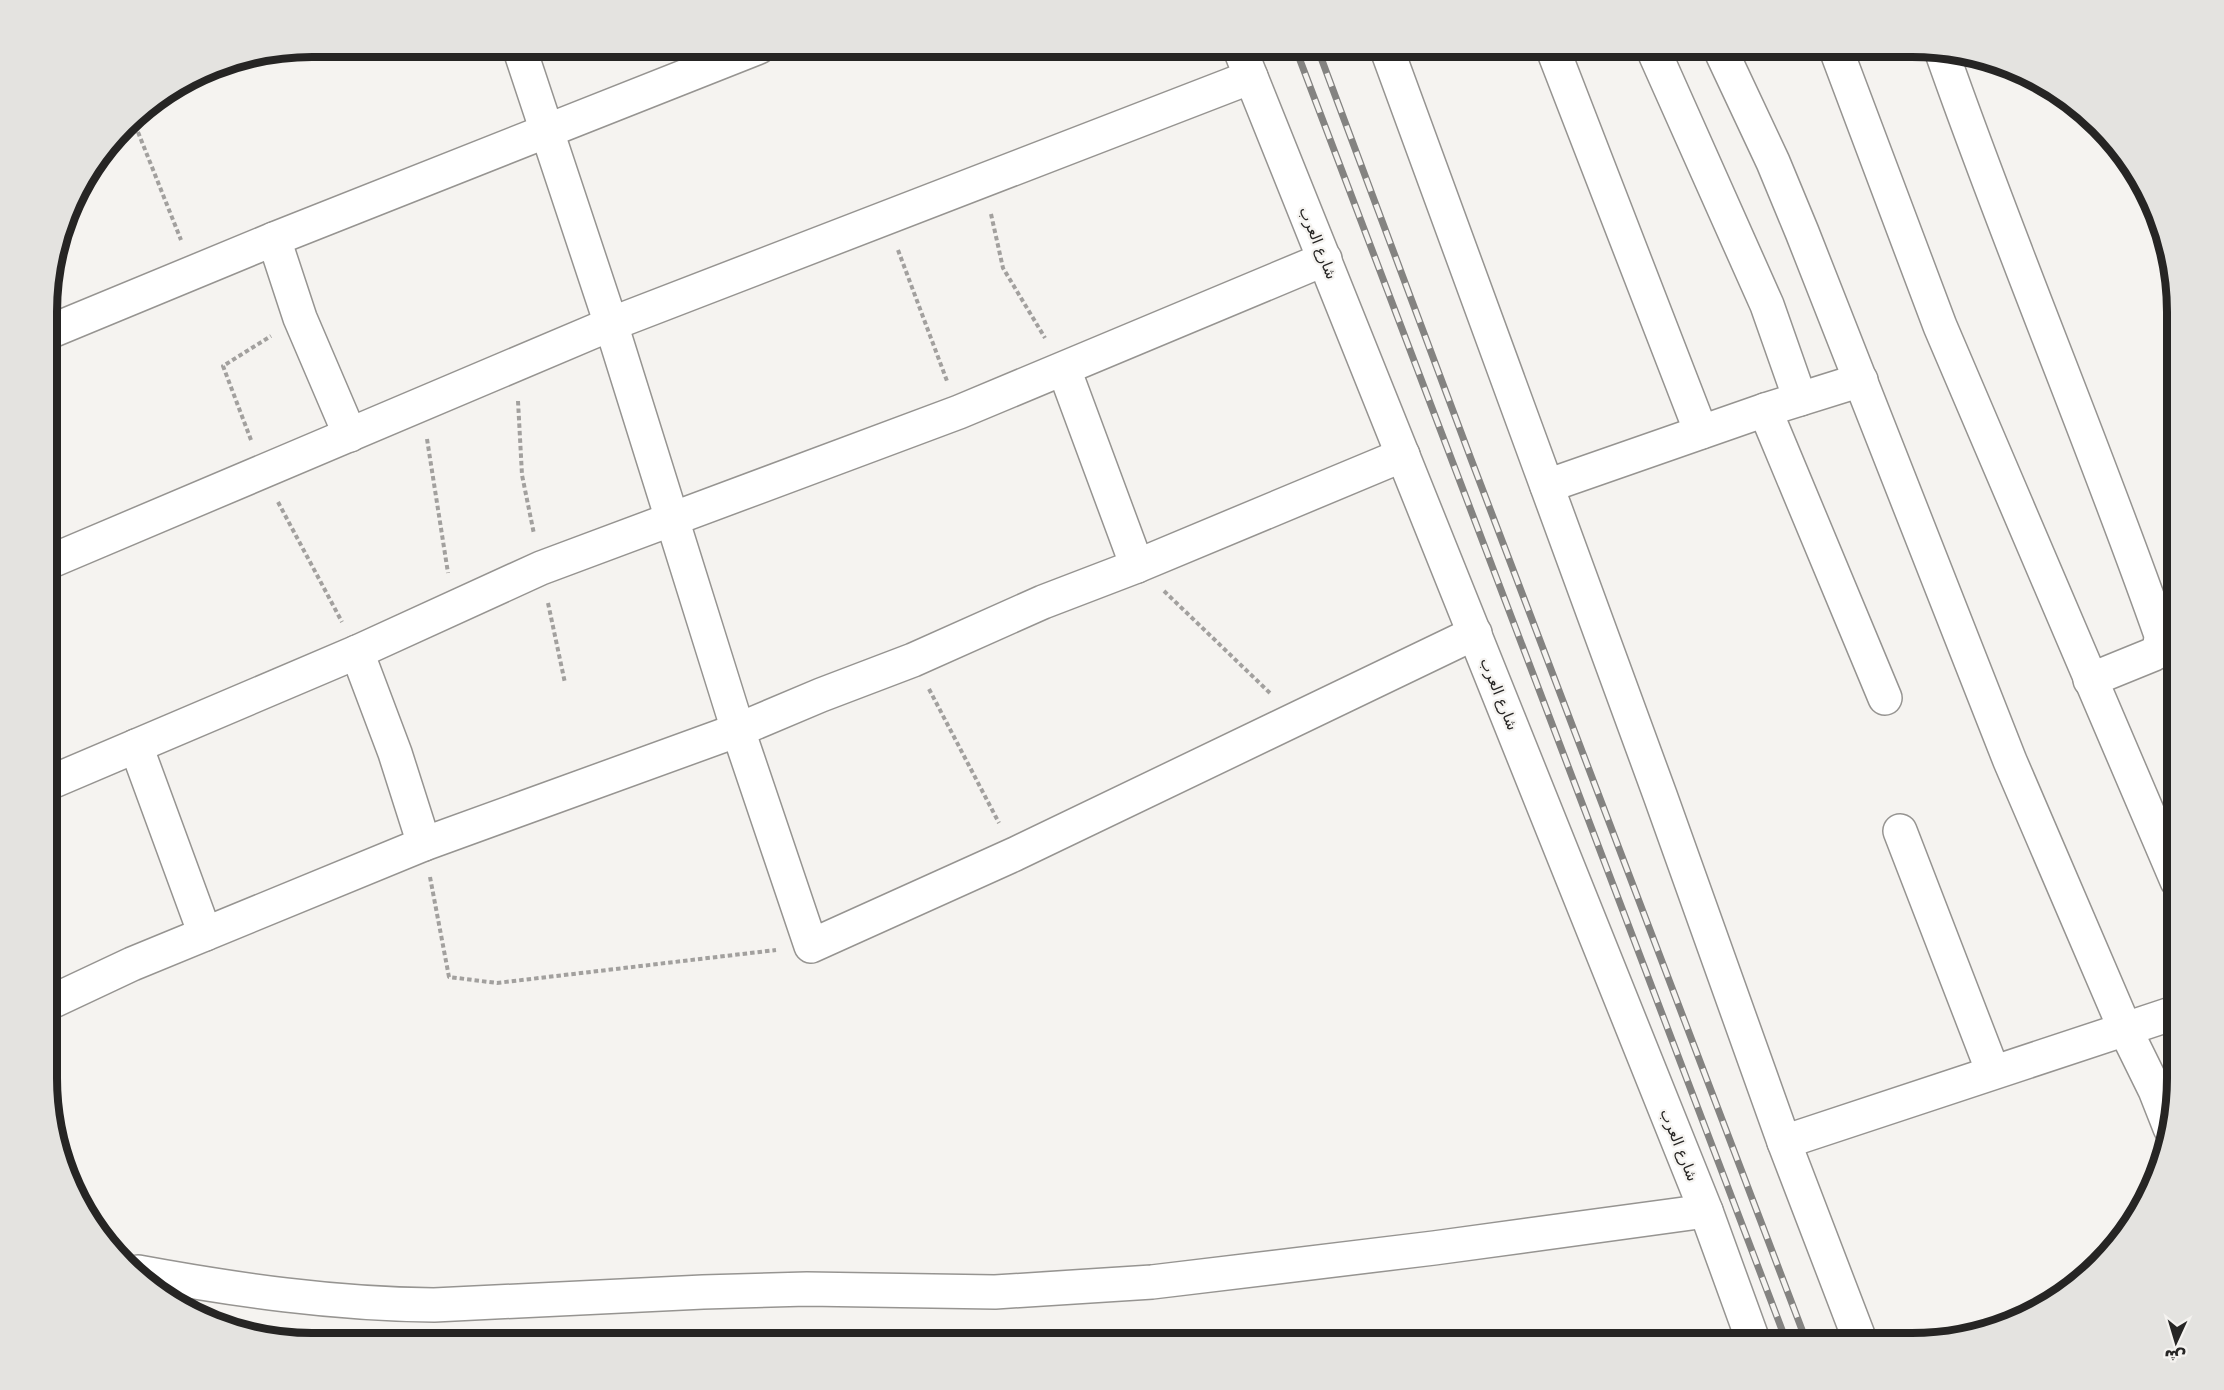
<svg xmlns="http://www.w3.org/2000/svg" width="2224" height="1390" font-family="'DejaVu Sans','Noto Naskh Arabic',sans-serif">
<rect width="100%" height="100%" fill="#f5f3f0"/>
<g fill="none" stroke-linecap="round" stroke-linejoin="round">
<g stroke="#969491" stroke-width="36">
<g id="minor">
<path d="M519,47L611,324L738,730L811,946L1015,854L1475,633"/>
<path d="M1239,47L1706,1211L1754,1343"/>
<path d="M1386,47L1660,795L1784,1142L1861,1343"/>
<path d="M1552,47L1701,432"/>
<path d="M1652,47L1767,305L1800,399"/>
<path d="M1719,47L1773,162L1802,232L2010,761L2125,1029L2155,1090L2170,1128"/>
<path d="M1835,47L1940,326L2177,881"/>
<path d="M1941,50C2010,247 2092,439 2161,635L2160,646L2154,654L2090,680"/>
<path d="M274,239L300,318L350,435"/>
<path d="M49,332L274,239L759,47"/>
<path d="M1064,369L1137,566"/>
<path d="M1765,410L1885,698"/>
<path d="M1547,486L1765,410L1861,380"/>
<path d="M49,562L611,324L1251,77"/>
<path d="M357,652L395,753L424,844"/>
<path d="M136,746L205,934"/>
<path d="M49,783L357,652L541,568L959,412L1325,259"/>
<path d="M1900,831L1993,1072"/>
<path d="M49,1003L132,964L424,844L738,730L821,695L913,660L1043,602L1137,566L1403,455"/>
<path d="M1784,1142L2177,1012"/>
<path d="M138,1272C236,1290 334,1304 434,1305L703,1292L807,1289L995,1292L1152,1282L1434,1248L1706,1211"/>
</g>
</g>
<g stroke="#a2a09e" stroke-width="4" stroke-dasharray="4.5 3" stroke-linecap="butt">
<path d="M138,132L181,240"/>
<path d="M991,214L1003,268L1045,338"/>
<path d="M898,250L947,381"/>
<path d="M518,401L522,475L534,534"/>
<path d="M427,439L448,573"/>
<path d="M251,440L223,366L271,336"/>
<path d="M278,502L342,622"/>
<path d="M1164,591L1271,694"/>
<path d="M548,603L565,683"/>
<path d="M929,689L999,823"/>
<path d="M430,877L449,977L497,983L776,950"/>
</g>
<use href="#minor" stroke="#fff" stroke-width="33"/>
<g stroke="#848381" stroke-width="7">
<g id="rail">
<path d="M1295,47L1787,1343"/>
<path d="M1317,47L1471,459L1807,1343"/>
</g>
</g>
<use href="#rail" stroke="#f5f3f0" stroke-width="4.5" stroke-dasharray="14" stroke-linecap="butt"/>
</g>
<g text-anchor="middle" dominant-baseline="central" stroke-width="4.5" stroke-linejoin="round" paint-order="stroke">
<g font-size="15" fill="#262524" stroke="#f5f3f0">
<text transform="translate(1318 243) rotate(68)">شارع العرب</text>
<text transform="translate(1499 694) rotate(68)">شارع العرب</text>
<text transform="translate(1679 1145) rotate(68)">شارع العرب</text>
</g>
</g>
<path d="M0 0H2224V1390H0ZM312 57H1912A255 255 0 0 1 2167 312V1078A255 255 0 0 1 1912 1333H312A255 255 0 0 1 57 1078V312A255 255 0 0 1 312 57Z" fill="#e4e3e0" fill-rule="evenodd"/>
<path fill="none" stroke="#262524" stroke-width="8" d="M312 57H1912A255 255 0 0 1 2167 312V1078A255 255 0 0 1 1912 1333H312A255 255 0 0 1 57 1078V312A255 255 0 0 1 312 57Z"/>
<g transform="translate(2176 1342) rotate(184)" stroke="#f5f3f0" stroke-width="4.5" paint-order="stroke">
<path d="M0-4.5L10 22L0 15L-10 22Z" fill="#262524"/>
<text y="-9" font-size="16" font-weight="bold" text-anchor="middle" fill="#262524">ش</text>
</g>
</svg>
